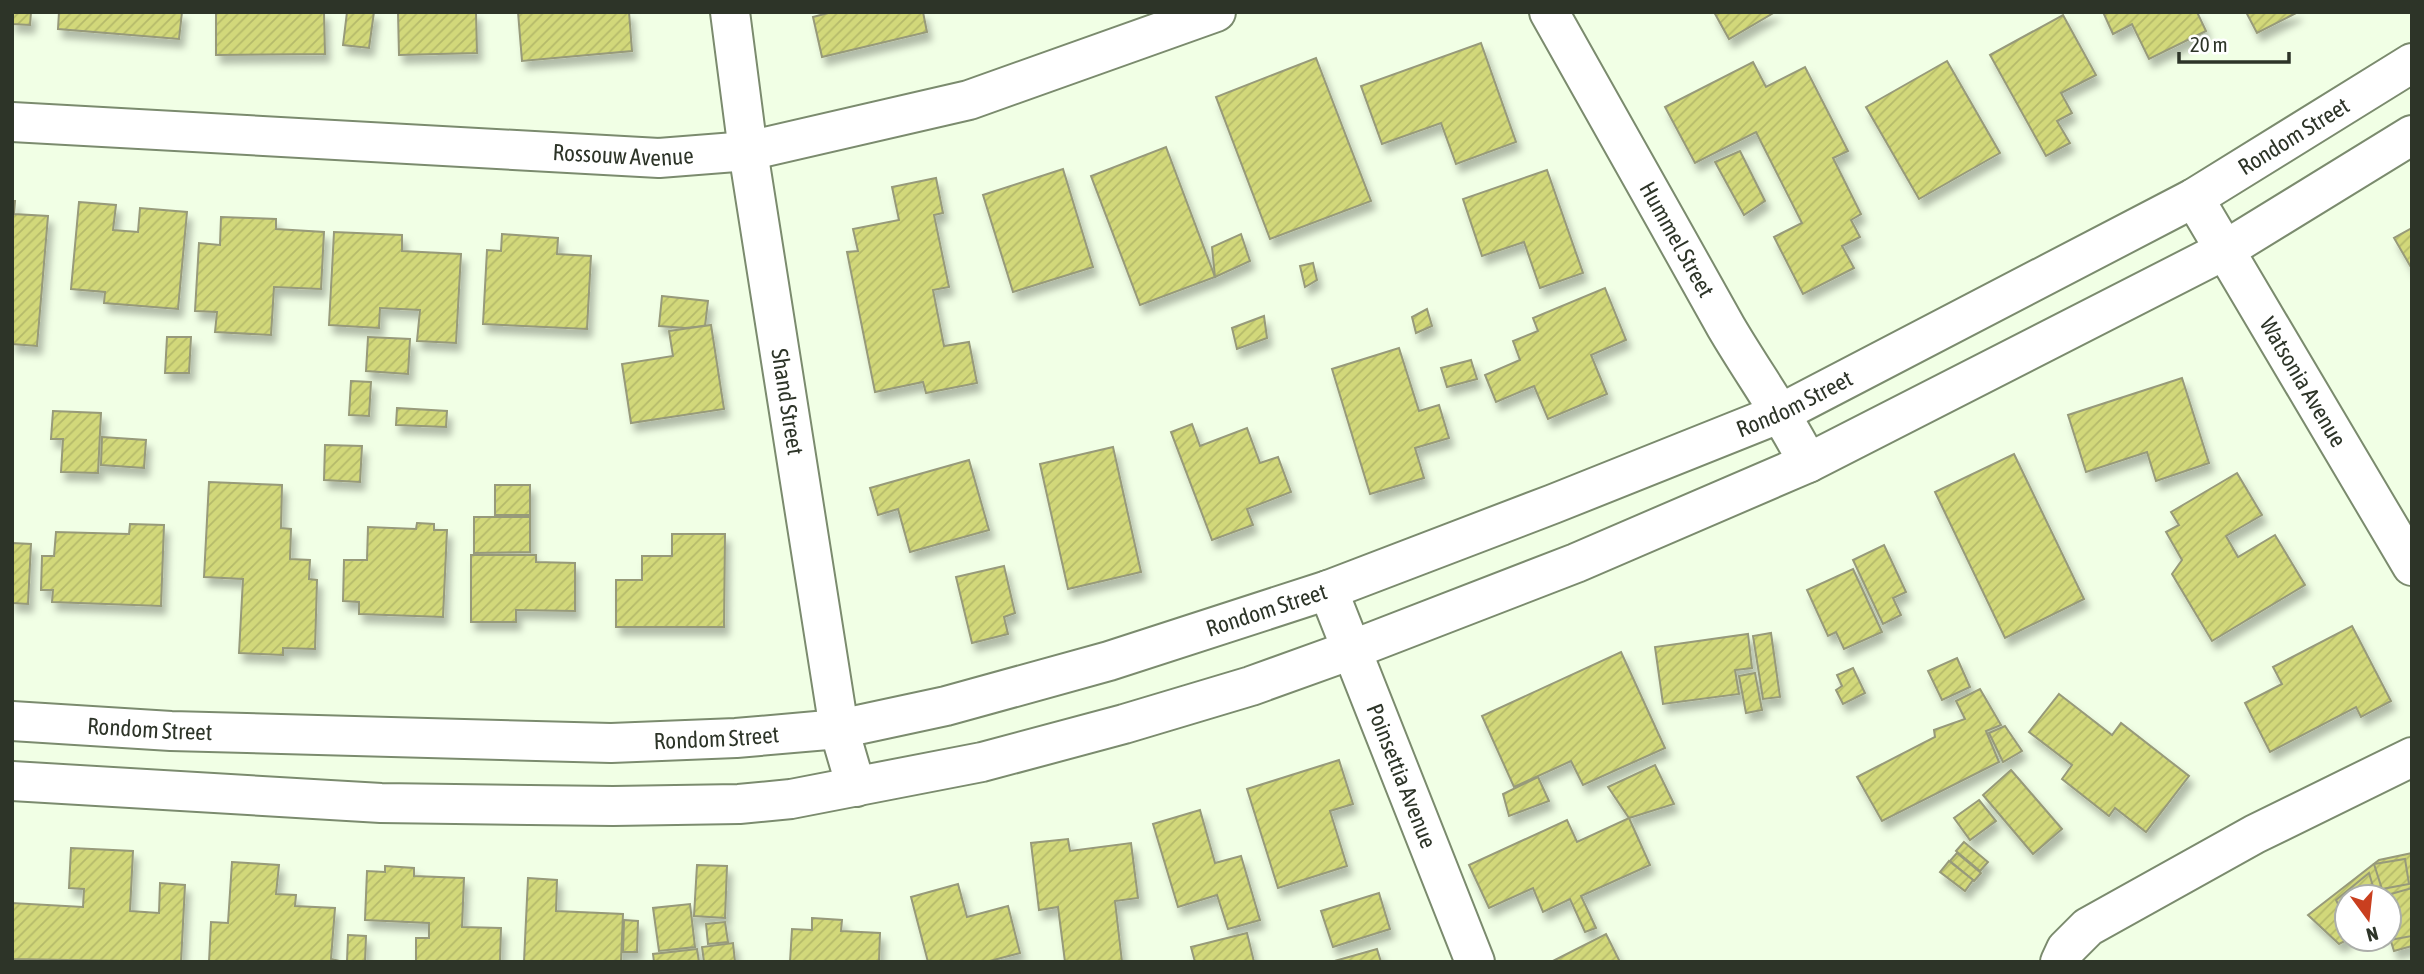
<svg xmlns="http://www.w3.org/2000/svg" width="2424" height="974" font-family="'Asap Condensed',sans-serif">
<defs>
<pattern id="building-hatch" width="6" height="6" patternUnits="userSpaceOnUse" patternTransform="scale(1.75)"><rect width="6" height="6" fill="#d2d87a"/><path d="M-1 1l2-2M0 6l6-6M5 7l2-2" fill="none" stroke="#b5ba6a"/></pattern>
<filter id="shadow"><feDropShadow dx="4.5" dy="8" stdDeviation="3.5" flood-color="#0004"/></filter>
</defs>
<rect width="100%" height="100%" fill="#f1ffe5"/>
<g fill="url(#building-hatch)" stroke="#979a7a" stroke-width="2" filter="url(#shadow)">
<path d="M12,12H31L30,25L12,24Z"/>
<path d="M59,12H182L179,39L58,29Z"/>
<path d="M216,12H324L325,54L216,55Z"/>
<path d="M347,12H374L369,48L343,45Z"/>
<path d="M398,12H476L477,53L399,55Z"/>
<path d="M518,12H629L632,51L522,61Z"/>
<path d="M832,12H923L927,32L822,57L813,17Z"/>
<path d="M1714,12H1775L1729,39Z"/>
<path d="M2103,12H2197L2206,31L2149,59L2132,24L2113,34Z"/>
<path d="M2246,12H2298L2257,33Z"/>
<path d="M2063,15L2096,75L2061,93L2072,113L2057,121L2070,143L2046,156L1990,55Z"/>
<path d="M1481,43L1516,142L1456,164L1441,123L1382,144L1361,86Z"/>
<path d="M1316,58L1371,201L1270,239L1216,97Z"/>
<path d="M1947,61L2000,153L1919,199L1866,107Z"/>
<path d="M1753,62L1766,87L1805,67L1848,151L1833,158L1861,214L1851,220L1860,237L1842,246L1854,268L1803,294L1774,237L1802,223L1756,132L1695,163L1665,107Z"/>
<path d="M1166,147L1215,277L1140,305L1091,176Z"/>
<path d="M1740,151L1765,201L1744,215L1715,162Z"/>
<path d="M1063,169L1093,267L1013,292L983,195Z"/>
<path d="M1547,170L1583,273L1540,288L1524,242L1482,256L1463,199Z"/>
<path d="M936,178L943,213L934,215L949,287L933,290L944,346L969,342L977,383L926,393L923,382L875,392L847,252L858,251L853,229L899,220L892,187Z"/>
<path d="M12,201H15L14,214L48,216L37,346L12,344Z"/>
<path d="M79,202L116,205L113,230L138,232L140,208L187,212L178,309L104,303L105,292L71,289Z"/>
<path d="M221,217L276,219V229L324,232L321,289L274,287L271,335L215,332L217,312L195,311L199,243L220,245Z"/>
<path d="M2412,228V269L2394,238Z"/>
<path d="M334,232L402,235V251L461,254L456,343L417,341L420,310L380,308L379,328L329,325Z"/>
<path d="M502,234L558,238L557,254L591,256L587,329L483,324L487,250L501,251Z"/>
<path d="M1241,234L1250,261L1215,277L1212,247Z"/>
<path d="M1313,263L1317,280L1305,287L1300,266Z"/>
<path d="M1605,288L1626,340L1591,355L1607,394L1548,419L1534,386L1496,402L1485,375L1520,360L1513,341L1538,331L1533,318Z"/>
<path d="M662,296L708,301L705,326L685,328L659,326Z"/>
<path d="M1427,309L1432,326L1416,333L1412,317Z"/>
<path d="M1264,316L1267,338L1237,349L1232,328Z"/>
<path d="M711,325L724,409L631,423L622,364L673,356L669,331Z"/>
<path d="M167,337H191L189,373H165Z"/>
<path d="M368,337L410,339L408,374L366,371Z"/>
<path d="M1399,348L1419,411L1439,405L1449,438L1415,448L1424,478L1370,494L1332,369Z"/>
<path d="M1471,360L1477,379L1447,387L1441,368Z"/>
<path d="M2182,378L2209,463L2156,481L2147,452L2086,472L2068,415Z"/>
<path d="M351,381L371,382L369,416L349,415Z"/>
<path d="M397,408L447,411L446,427L396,425Z"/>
<path d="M53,411L101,413L98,473L61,472L63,439H51Z"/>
<path d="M1192,424L1200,446L1247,428L1260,463L1278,457L1291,492L1247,509L1253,525L1212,540L1171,432Z"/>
<path d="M102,437L146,440L144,468L101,465Z"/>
<path d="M325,445L362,446L360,482L324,480Z"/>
<path d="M1113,447L1141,572L1068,589L1040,464Z"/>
<path d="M2014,454L2084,599L2005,638L1935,492Z"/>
<path d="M969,460L989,530L910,552L898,509L878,515L870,488Z"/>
<path d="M2237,473L2262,515L2226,536L2238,557L2275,535L2305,585L2212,641L2172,574L2182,560L2166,532L2179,525L2171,512Z"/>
<path d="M209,482L282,485L281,528L291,529L290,559L310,560L309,579L317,580L315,649L283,648V655L239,653L243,579L204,577Z"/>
<rect x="495" y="485" width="35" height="30"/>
<path d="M474,517H530V552L474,553Z"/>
<path d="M417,523L434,524V530H447L443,617L359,614V602L343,601L344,560H367L368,527L416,529Z"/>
<path d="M130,524L164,525L161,606L52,602L53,590H41L42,556H54L56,532L129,534Z"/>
<path d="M672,534H725L724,627H616V580H642V556H672Z"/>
<path d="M12,543L31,544L28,604L12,603Z"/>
<path d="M1884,545L1906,592L1893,598L1901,615L1883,624L1853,560Z"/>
<path d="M471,555H536V562L575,563V611L516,610V622H471Z"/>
<path d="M1004,566L1015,613L1004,617L1008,634L972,643L956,577Z"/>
<path d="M1853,569L1882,632L1844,649L1836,632L1828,636L1807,590Z"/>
<path d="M2352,626L2391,701L2361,717L2356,707L2270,752L2245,703L2282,684L2273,667Z"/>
<path d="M1771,633L1780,697L1763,699L1753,636Z"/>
<path d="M1748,634L1752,668L1735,670L1739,694L1663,704L1655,647Z"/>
<path d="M1621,652L1665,748L1583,785L1571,761L1514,787L1482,716Z"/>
<path d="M1957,658L1970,687L1942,700L1928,671Z"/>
<path d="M1853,668L1865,693L1843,704L1836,690L1842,686L1837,675Z"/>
<path d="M1755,673L1762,710L1746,713L1739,676Z"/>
<path d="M1980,689L2001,725L1986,731L1999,762L1882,821L1857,777L1935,737L1934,730L1965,719L1956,701Z"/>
<path d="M2059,694L2112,735L2121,723L2189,776L2146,832L2115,808L2109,816L2062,779L2072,765L2029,732Z"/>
<path d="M2005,726L2022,751L2003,762L1989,733Z"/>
<path d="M1339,760L1353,804L1330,811L1347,866L1278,888L1247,789Z"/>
<path d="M1655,765L1674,804L1629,818L1608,787Z"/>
<path d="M2011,770L2062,829L2033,854L1983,795Z"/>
<path d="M1538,777L1549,801L1509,816L1503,794Z"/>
<path d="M1979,800L1996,821L1970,840L1954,818Z"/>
<path d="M1200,810L1215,863L1241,856L1260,920L1228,929L1217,895L1178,907L1153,824Z"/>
<path d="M1629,818L1650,865L1581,896L1596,928L1585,932L1570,899L1543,912L1533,888L1489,908L1469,865L1567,820L1577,842Z"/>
<path d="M1068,839L1070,851L1131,843L1138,898L1115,901L1122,962H1065L1058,907L1039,910L1031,843Z"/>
<path d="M1964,842L1988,862L1980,871L1956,851Z"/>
<path d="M71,848L133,851L130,911L159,913L160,883L185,885L181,962L12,959V903L83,907L84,889L69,888Z"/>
<path d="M1957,853L1981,873L1974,881L1950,861Z"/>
<path d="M2412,853V946L2394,951L2389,935V897H2347L2349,939L2339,944L2308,915L2379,860Z"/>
<path d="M2405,859L2409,884L2382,889L2374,864Z"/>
<path d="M1949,861L1973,880L1965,891L1940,872Z"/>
<path d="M232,862L279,865L276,894L296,895L295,906L335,908L331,959L344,962H209L211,922L228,923Z"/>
<path d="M697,865L727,866L725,918L694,916Z"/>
<path d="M385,866L414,868V876L464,878L462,927L501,928L500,962H416V938H429V923L365,920L367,871L385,872Z"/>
<path d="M2369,873L2375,893L2367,897H2347V907L2341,910L2336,900Z"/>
<path d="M528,878L557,880L556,911L623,914L621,962H524Z"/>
<path d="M958,884L967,917L1008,906L1020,953L986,962H928L911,897Z"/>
<path d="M2412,888V936L2390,940L2389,897H2380Z"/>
<path d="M1379,893L1390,929L1333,947L1321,911Z"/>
<path d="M690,904L695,947L659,951L653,908Z"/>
<path d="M812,918L842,920L841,931L880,933L879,962H790L792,929L812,930Z"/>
<path d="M624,920L638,921L637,952H623Z"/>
<path d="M725,922L728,942L708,944L706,924Z"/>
<path d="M1247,933L1254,962H1195L1191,947Z"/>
<path d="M1606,934L1620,962H1551Z"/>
<path d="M348,935L366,936L365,962H347Z"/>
<path d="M733,943L735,962H704L702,947Z"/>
<path d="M697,949L699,962H654L653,954Z"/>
<path d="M1377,949L1381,962H1331Z"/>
</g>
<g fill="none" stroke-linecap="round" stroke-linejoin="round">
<g stroke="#7b8b6e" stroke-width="42">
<g id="minor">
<path id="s1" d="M730,12L748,151L839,729L856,787"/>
<path id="s2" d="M1549,12C1609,117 1667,222 1726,327C1753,373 1784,415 1808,463"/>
<path id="s3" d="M12,122L659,158L748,151L969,100L1216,12"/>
<path id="s4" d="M2194,198L2412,566"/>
<path id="s5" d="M1328,590L1475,962"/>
<path id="s6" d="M12,721L171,731L611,743L736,738L839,729L946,706L1109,661L1328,590L1553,504L1781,413L2194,198L2412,63"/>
<path d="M12,781L381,803L613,806L739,804L791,799L982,762L1124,724L1251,686L1351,650L1576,563L1808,463L2225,250L2412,135"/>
<path d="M2060,962L2066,949L2088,927L2255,834L2412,757"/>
</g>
</g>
<use href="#minor" stroke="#fff" stroke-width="38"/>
</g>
<g text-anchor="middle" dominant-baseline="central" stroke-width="6" stroke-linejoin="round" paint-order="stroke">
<g font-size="23" fill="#2d3428" stroke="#fff">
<text stroke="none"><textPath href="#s6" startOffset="2406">Rondom Street</textPath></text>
<text stroke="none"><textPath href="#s3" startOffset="612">Rossouw Avenue</textPath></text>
<text stroke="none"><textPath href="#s2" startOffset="261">Hummel Street</textPath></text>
<text stroke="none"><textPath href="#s4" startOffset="214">Watsonia Avenue</textPath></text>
<text stroke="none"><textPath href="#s1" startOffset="394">Shand Street</textPath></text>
<text stroke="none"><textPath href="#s6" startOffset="1839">Rondom Street</textPath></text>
<text stroke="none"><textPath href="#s6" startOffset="1272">Rondom Street</textPath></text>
<text stroke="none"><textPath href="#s6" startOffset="138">Rondom Street</textPath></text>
<text stroke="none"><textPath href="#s6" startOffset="705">Rondom Street</textPath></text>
<text stroke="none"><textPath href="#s5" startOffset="200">Poinsettia Avenue</textPath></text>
</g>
</g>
<rect width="2424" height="974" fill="none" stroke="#2d3428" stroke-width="28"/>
<g transform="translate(2368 918) rotate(165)"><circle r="33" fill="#ffffff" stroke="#abaea9" stroke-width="2"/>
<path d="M0-5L12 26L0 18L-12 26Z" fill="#c93f1f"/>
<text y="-10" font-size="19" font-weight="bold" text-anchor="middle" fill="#2d3428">N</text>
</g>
<path d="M2179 52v10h110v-10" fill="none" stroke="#2d3428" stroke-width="3.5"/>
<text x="2190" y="52" font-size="21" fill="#2d3428" stroke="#ffffff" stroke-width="5" paint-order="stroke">20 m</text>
</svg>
